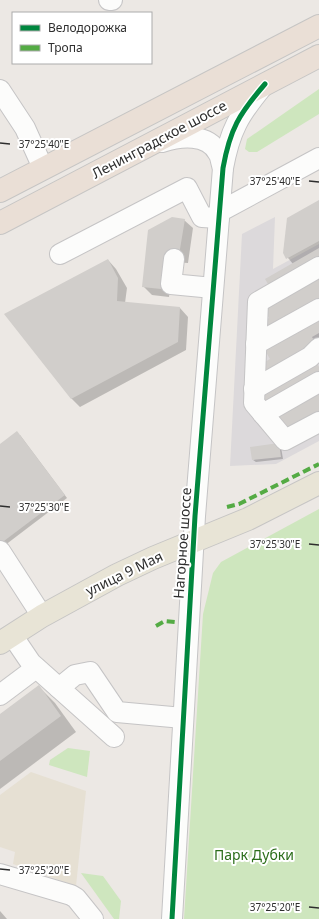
<svg xmlns="http://www.w3.org/2000/svg" width="319" height="919" font-family="'Noto Sans',sans-serif">
<rect width="100%" height="100%" fill="#ece8e4"/>
<path fill="#dcd9db" d="M275,217L273,269L319,244V441L276,464L230,466L242,234Z"/>
<path fill="#e6e0d3" d="M31,772L86,791L76,886L13,864L15,852L0,847V795Z"/>
<g fill="#cee6be">
<path d="M319,89V114L257,152H249L245,149L247,139Z"/>
<path d="M319,509V919H184L203,614L213,573L221,562Z"/>
<path d="M68,748L90,751L87,777L49,765L50,760Z"/>
<path d="M81,873L103,876L121,901L119,919H114Z"/>
</g>
<g fill="#0003">
<path d="M319,201V267L293,264L284,253Z"/>
<path d="M184,220L193,228L188,263L173,262L169,297L152,295L144,287Z"/>
<path d="M108,260L116,269L127,288L125,303L180,308L188,317L186,350L80,407L71,398Z"/>
<path d="M319,317V337L314,340L319,349L272,360Z"/>
<path d="M20,435L67,498L0,549V446Z"/>
<path d="M281,447L283,459L256,462L253,460Z"/>
<path d="M39,687L55,703L76,732L0,789V715Z"/>
<path d="M0,911L7,919H0Z"/>
</g>
<g fill="#d1cecb">
<path d="M319,200V241L286,259L283,253L287,218Z"/>
<path d="M172,217L185,219L179,255L165,254L161,289L142,287L148,230Z"/>
<path d="M319,248V262L271,289L265,279Z"/>
<path d="M108,259L118,278L117,301L180,307L178,342L71,399L4,314Z"/>
<path d="M319,273V304L268,333L262,322L269,318L262,305Z"/>
<path d="M319,316V333L312,337L318,347L269,375L263,363L270,359L263,347Z"/>
<path d="M316,362L319,367V374L266,404L260,393Z"/>
<path d="M319,394V411L286,429L279,417Z"/>
<path d="M17,431L65,495L0,544V444Z"/>
<path d="M279,443L281,457L252,460L250,447Z"/>
<path d="M39,685L61,716L0,761V714Z"/>
</g>
<g fill="none" stroke-linecap="round" stroke-linejoin="round">
<g stroke="#c5c4c5" stroke-width="22">
<g id="minor">
<path d="M109,0H112"/>
<path d="M0,90L25,128L43,168"/>
<path d="M162,142C180,136 208,133 218,153C221,157 221,164 223,168"/>
<path d="M219,212L319,158"/>
<path d="M60,254L187,188L202,217L219,218"/>
<path d="M174,259L171,284L213,288"/>
<path d="M319,267L258,302L254,403L285,440L319,422"/>
<path d="M256,344L319,309"/>
<path d="M254,389L310,357L319,348"/>
<path d="M263,414L319,382"/>
<path d="M0,551L42,616"/>
<path d="M12,635L31,663L114,737"/>
<path d="M59,688L75,675L90,672L117,712L183,718"/>
<path d="M0,695L36,668"/>
<path d="M0,874L71,895L76,898L93,919"/>
<path d="M172,919L195,516L223,168C230,130 239,115 263,86"/>
</g>
</g>
<g stroke="#c6c5c4" stroke-width="24">
<path id="major" d="M0,643L42,616L117,575L153,558L248,519L319,483"/>
</g>
<g stroke="#c6c5c4" stroke-width="24">
<g id="highway">
<path d="M0,191L319,26"/>
<path d="M0,223L319,56"/>
</g>
</g>
<use href="#minor" stroke="#fcfcfb" stroke-width="20"/>
<use href="#major" stroke="#e8e4d6" stroke-width="22"/>
<use href="#highway" stroke="#eadfd6" stroke-width="22"/>
<g stroke="#54ab44" stroke-width="4" stroke-dasharray="8 4" stroke-linecap="butt">
<path d="M227,507L239,504L319,464"/>
<path d="M156,626L165,621L175,622"/>
</g>
<g stroke="#fff" stroke-width="8">
<path id="cycleway" d="M172,919L195,516L223,168C230,129 239,114 265,84"/>
</g>
<use href="#cycleway" stroke="#00873e" stroke-width="5"/>
</g>
<path fill="none" stroke="#2e2e2e" stroke-width="1.5" d="M0,143L10,144M309,181L319,182M0,506L10,507M309,544L319,545M0,869L10,870M309,907L319,908"/>
<g text-anchor="middle" dominant-baseline="central" stroke-width="4" stroke-linejoin="round" paint-order="stroke">
<g font-size="14" fill="#2e2e2e" stroke="#fff">
<text transform="translate(159 139) rotate(-28)">Ленинградское шоссе</text>
<text transform="translate(182 543) rotate(-86)">Нагорное шоссе</text>
<text transform="translate(124 573) rotate(-26)">улица 9 Мая</text>
</g>
<g font-size="14" fill="#2c6e1b" stroke="#fff">
<text x="254" y="854">Парк Дубки</text>
</g>
</g>
<g font-size="10" text-anchor="middle" fill="#2e2e2e" stroke="#fff" stroke-width="4" stroke-linejoin="round" paint-order="stroke">
<text x="44" y="148">37°25'40"E</text>
<text x="275" y="185">37°25'40"E</text>
<text x="44" y="511">37°25'30"E</text>
<text x="275" y="548">37°25'30"E</text>
<text x="44" y="874">37°25'20"E</text>
<text x="275" y="911">37°25'20"E</text>
</g>
<rect x="12" y="12" width="140" height="52" fill="#ffffff" stroke="#ababab"/>
<rect x="20" y="25" width="20" height="6" fill="#00873e" stroke="#ababab"/>
<text x="48" y="32" font-size="12" fill="#2e2e2e">Велодорожка</text>
<rect x="20" y="45" width="20" height="6" fill="#54ab44" stroke="#ababab"/>
<text x="48" y="52" font-size="12" fill="#2e2e2e">Тропа</text>
</svg>
